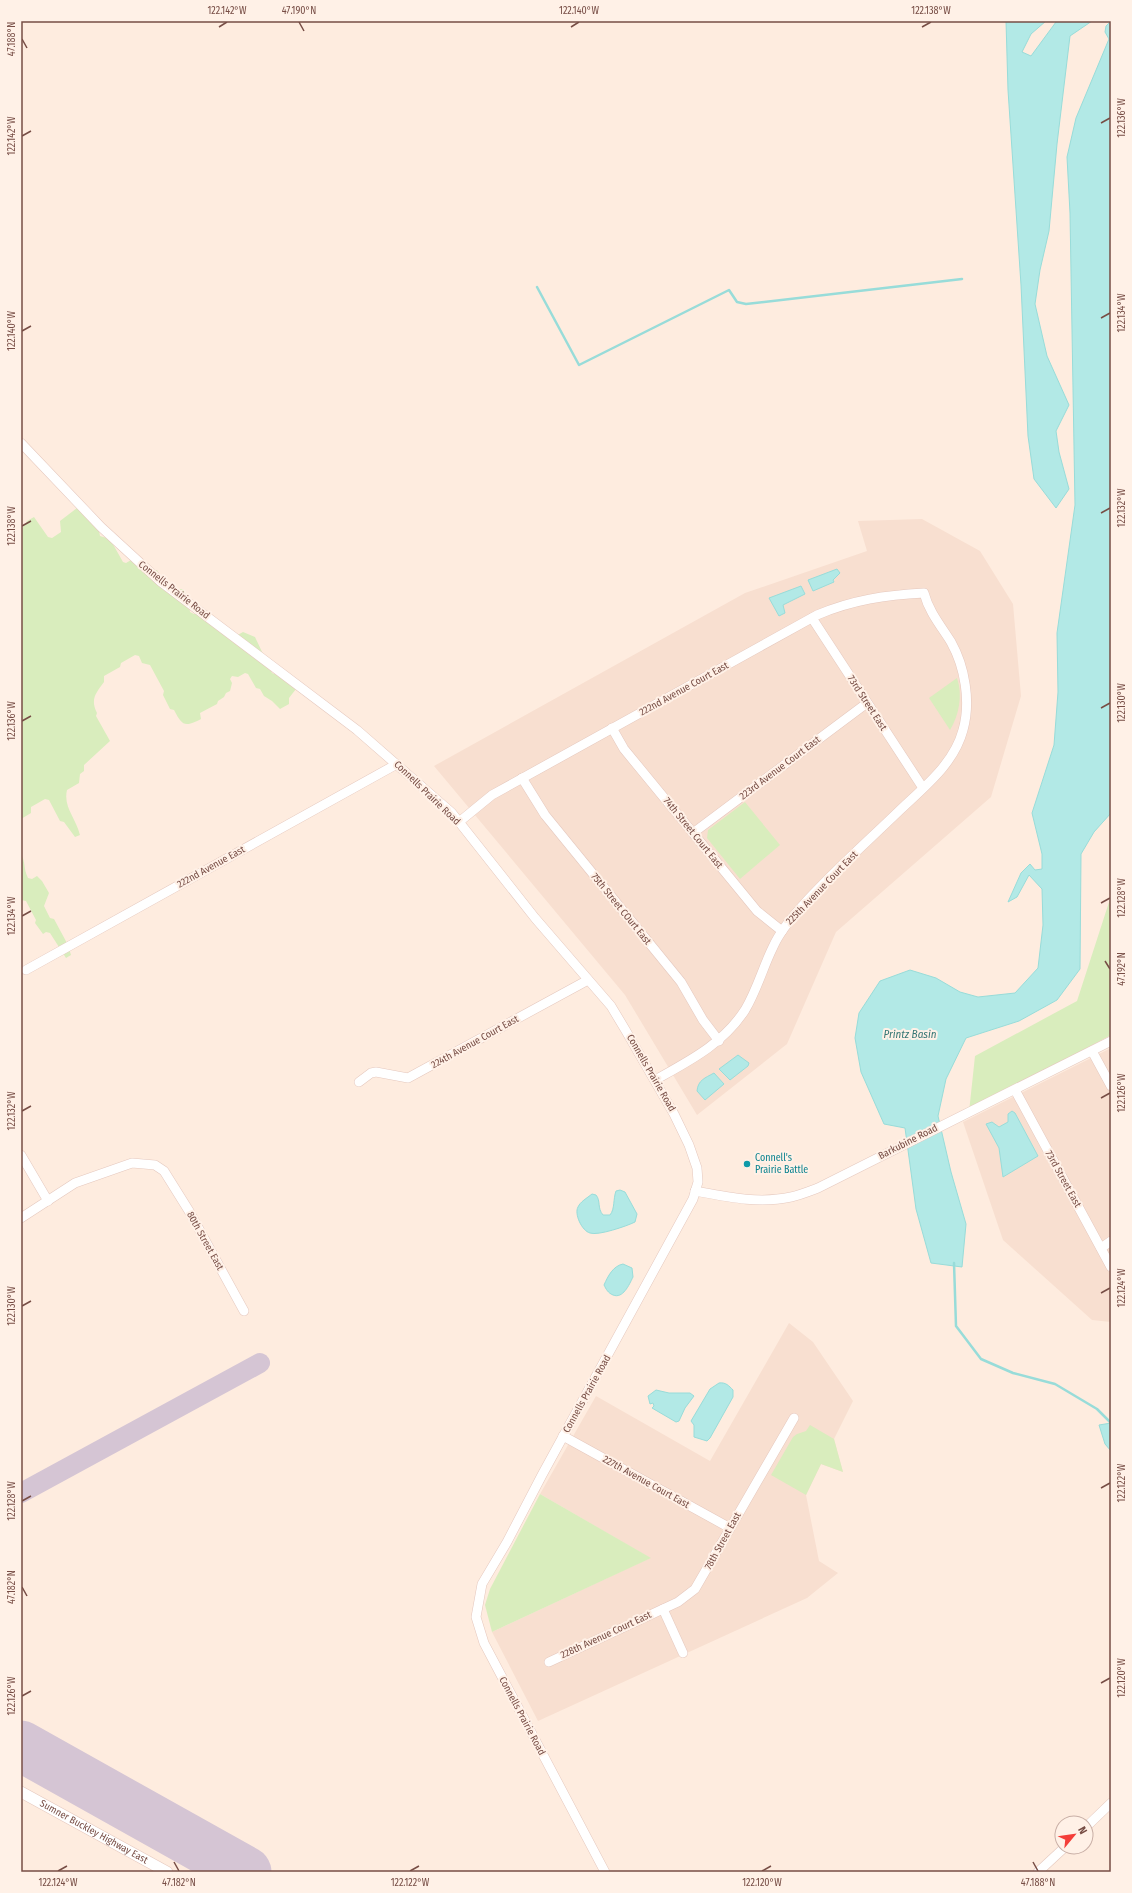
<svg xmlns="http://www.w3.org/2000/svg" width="1132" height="1893" font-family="'Fira Sans Condensed',sans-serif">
<rect width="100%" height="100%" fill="#feecdf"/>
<g fill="#f8dfd0">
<path d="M922,519L980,551L1013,604L1021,696L991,797L836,932L787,1044L697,1115L625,995L434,766L745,593L867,551L858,521Z"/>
<path d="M1111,1048V1322L1092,1320L1003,1240L963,1122Z"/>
<path d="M789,1323L813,1342L853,1401L834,1439L843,1472L821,1464L806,1495L819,1561L838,1573L807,1598L538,1721L492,1632L650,1558L540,1494L596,1396L710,1461Z"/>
</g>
<g fill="#d9edbd">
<path d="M77,508C87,516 99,523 100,536L110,539L123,562L126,563L131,560L134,562C139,571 147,570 157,570L168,589H183L188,598L190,612L194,614L211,613L215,620L234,637L243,632L255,637L272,673L283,677L296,689L289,698V704L280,709L272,701L264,696L260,689L256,688L248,674L245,673L238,677L232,676L230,679L232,683L230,691L226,693L224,697L218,701L217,704L200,713L201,719C184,728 182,725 174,710L170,709L163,695L164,691L150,665L142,663L139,656L135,655L121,663L120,667L104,676V682C96,693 90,699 97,713L96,716L110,741L84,765V771L80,774L79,783L67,790C63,807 76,818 80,835L75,837L64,822L60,821L49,800L45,799L31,807V813L21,819V530L27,521L34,517L48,537L52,538L61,532L60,521Z"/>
<path d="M957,678C963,695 959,715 950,730L929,698Z"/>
<path d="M745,802L780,845L740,879L707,838L708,830Z"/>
<path d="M21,854C26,863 23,868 28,878L32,879L37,876L42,881L49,893L44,906L50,918L54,919L68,945L71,955L66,958L50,933L46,932L43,934L35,923L36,920L26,901L21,900Z"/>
<path d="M1111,896V1035L969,1112L975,1056L1077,1001Z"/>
<path d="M810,1425L834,1439L843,1472L821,1464L806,1495L771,1475L793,1437L797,1434L806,1431Z"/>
<path d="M540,1494L651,1558L492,1632L485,1605L490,1589Z"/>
</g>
<g fill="#b2e9e6" stroke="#98dcd9">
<path d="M1006,21H1046L1031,34L1022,52L1031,56L1056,22L1092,21L1070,36L1057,144L1049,231L1040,270L1035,304L1047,356L1069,405L1056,431L1059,452L1069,489L1056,508L1034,479L1028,436L1021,285L1008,90Z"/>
<path d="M1111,21V813L1094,832L1081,854L1080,969L1057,1000L1019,1021L966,1038L946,1079L938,1116L951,1172L966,1224L962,1267L931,1263L916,1209L905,1128L884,1124L861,1072L855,1038L859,1013L880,981L910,970L936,978L960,992L978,997L1015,993L1038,968L1043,925L1042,889L1029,875L1017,897L1008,902L1021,873L1030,864L1035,870L1042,869V854L1032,813L1054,745L1058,692L1057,633L1075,505L1070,213L1067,157L1076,118L1109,39L1105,32L1106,26Z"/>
<path d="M837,569L840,573L833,580L834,582L813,591L808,580Z"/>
<path d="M801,586L805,594L783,605L785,613L779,616L769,598Z"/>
<path d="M738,1055L749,1063L748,1066L730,1080L719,1069Z"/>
<path d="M714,1073L724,1084L705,1100L697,1091C698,1080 705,1078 714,1073Z"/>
<path d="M1012,1111L1015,1113L1038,1156L1003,1177L999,1148L986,1124L992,1122L999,1127L1008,1122V1114Z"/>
<path d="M620,1190L625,1192L637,1214L635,1222C627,1226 598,1236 590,1233C582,1231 574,1214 578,1207C580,1202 587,1198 592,1194L596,1195C601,1201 597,1208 603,1215H610C615,1209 613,1199 616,1191Z"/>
<path d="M623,1264L632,1268L633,1277C629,1285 623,1299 613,1295C608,1293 606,1289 604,1285C608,1276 613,1266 623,1264Z"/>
<path d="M719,1383C726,1382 729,1386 733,1390V1397L710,1438L707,1441L694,1437V1425L691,1421L710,1389Z"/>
<path d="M656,1390L669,1393H690L694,1396L685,1408L679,1421L676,1422L652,1408L654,1406L653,1403L650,1404L648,1396Z"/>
<path d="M1111,1423V1451L1105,1444L1099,1425Z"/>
</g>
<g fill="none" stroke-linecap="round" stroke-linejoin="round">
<g stroke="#98dcd9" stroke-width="2.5">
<path d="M537,287L579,365L729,290L737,302L746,304L962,279"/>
<path d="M954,1263L956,1326L981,1359L1013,1373L1055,1384L1097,1409L1111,1423"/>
</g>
<path stroke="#d5c5d4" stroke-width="20" d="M21,1493L260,1363"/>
<path stroke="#d5c5d4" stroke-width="51" d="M21,1746L246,1872"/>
<g stroke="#e5c8be" stroke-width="10">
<g id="minor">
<path d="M21,443L101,527L161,582L357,730L452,813L535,918L611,1006L626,1031L674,1114L689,1145L697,1168L698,1182L693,1199L542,1475L507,1542L482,1584L476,1617L484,1643L605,1872"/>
<path d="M812,618L923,788"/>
<path d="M612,728L624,749L757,911L782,931"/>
<path d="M522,778L545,815L681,982L703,1020L719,1041"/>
<path d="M459,822L492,795L817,615C852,600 886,595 924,593C929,612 941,626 951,642C965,667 971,702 963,730C954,764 924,787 900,810C868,841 834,871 804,904C792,917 780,931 773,947C763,967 757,990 745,1010C723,1044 689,1061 655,1080"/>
<path d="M693,833L867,703"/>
<path d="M26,970L397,764"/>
<path d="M1092,1051L1111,1086"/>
<path d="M359,1082L371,1073L376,1072L408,1078L588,980"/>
<path d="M1015,1090L1111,1267"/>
<path d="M21,1155L48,1201"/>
<path d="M695,1191C727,1197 759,1204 791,1197C800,1195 810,1191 818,1188L1111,1041"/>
<path d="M21,1218L75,1183L132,1163L155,1165L164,1171L189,1211L244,1311"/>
<path d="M1101,1248L1111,1241"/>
<path d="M563,1436L730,1528"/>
<path d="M663,1609L683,1653"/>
<path d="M549,1662L678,1602L695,1589L794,1418"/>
<path d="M1086,1827L1111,1803"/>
<path d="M1038,1872L1065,1847"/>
</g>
</g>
<g stroke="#e5c8be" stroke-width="12">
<g id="tertiary">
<path id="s1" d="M21,1792L167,1872"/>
</g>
</g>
<use href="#minor" stroke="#fff" stroke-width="9"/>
<use href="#tertiary" stroke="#fff" stroke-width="11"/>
</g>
<path fill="none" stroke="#774d45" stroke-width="1.5" d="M299,22L304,31M219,27L227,22M571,27L579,22M922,27L931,22M22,39L27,48M1101,123L1110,118M22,136L31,131M1101,318L1110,313M22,331L31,326M1101,513L1110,508M22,526L31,521M1101,708L1110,703M22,721L31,716M1101,903L1110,898M22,916L31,911M1105,961L1110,969M1101,1098L1110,1093M22,1111L31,1106M1101,1293L1110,1288M22,1306L31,1301M1101,1488L1110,1483M22,1501L31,1496M22,1587L27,1596M1101,1683L1110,1678M22,1696L31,1691M174,1862L179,1871M1033,1862L1038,1871M58,1871L67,1866M410,1871L419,1866M762,1871L771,1866"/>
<circle fill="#0f9aa8" stroke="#fff1e7" stroke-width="1.5" cx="747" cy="1164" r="4"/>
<g text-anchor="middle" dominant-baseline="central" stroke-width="4" stroke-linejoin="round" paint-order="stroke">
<g font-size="10" fill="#774d45" stroke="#fff1e7">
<text transform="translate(174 590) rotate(38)">Connells Prairie Road</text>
<text transform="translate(684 689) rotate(-29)">222nd Avenue Court East</text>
<text transform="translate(867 703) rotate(57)">73rd Street East</text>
<text transform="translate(780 768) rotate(-37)">223rd Avenue Court East</text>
<text transform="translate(427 793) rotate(44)">Connells Prairie Road</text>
<text transform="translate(693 833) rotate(51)">74th Street Court East</text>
<text transform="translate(211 867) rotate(-29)">222nd Avenue East</text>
<text transform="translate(822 888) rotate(-46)">225th Avenue Court East</text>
<text transform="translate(621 909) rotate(51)">75th Street COurt East</text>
<text transform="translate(475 1042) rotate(-29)">224th Avenue Court East</text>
<text transform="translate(651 1073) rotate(60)">Connells Prairie Road</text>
<text transform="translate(908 1142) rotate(-27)">Barkubine Road</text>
<text transform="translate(1063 1179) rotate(61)">73rd Street East</text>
<text transform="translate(205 1241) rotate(61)">80th Street East</text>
<text transform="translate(587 1394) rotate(-61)">Connells Prairie Road</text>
<text transform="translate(646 1482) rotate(29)">227th Avenue Court East</text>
<text transform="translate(723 1541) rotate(-61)">78th Street East</text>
<text transform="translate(606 1635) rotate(-25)">228th Avenue Court East</text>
<text transform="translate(522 1716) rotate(62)">Connells Prairie Road</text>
<text stroke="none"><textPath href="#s1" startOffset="83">Sumner Buckley Highway East</textPath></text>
</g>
<g font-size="10" fill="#0d838f" stroke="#fff1e7" text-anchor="start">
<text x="755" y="1158">Connell's<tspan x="755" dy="12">Prairie Battle</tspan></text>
</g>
<g font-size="11" font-style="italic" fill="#357674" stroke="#fff1e7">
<text x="910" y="1034">Printz Basin</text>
</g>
</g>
<rect width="1132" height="1893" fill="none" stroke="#fff1e7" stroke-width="44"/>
<g transform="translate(1074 1835) rotate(61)"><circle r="19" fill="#fff1e7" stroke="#c9afa6"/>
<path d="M0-3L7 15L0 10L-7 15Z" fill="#f43e39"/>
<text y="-6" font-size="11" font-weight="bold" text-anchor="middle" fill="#774d45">N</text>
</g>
<rect x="22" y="22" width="1088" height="1849" fill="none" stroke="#774d45" stroke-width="1.5"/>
<g font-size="10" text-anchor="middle" fill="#774d45">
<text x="227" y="14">122.142°W</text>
<text x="299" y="14">47.190°N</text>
<text x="579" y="14">122.140°W</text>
<text x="931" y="14">122.138°W</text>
<text transform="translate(11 39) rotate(-90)" y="4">47.188°N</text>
<text transform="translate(1121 118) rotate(-90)" y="4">122.136°W</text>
<text transform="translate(11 136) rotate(-90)" y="4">122.142°W</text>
<text transform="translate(1121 313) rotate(-90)" y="4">122.134°W</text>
<text transform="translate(11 331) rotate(-90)" y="4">122.140°W</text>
<text transform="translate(1121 508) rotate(-90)" y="4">122.132°W</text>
<text transform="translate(11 526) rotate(-90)" y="4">122.138°W</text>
<text transform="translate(1121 703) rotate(-90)" y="4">122.130°W</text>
<text transform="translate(11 721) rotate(-90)" y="4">122.136°W</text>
<text transform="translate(1121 898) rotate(-90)" y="4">122.128°W</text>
<text transform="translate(11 916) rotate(-90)" y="4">122.134°W</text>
<text transform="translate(1121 969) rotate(-90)" y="4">47.192°N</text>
<text transform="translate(1121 1093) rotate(-90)" y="4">122.126°W</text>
<text transform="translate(11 1111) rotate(-90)" y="4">122.132°W</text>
<text transform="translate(1121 1288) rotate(-90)" y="4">122.124°W</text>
<text transform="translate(11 1306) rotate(-90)" y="4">122.130°W</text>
<text transform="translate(1121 1483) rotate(-90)" y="4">122.122°W</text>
<text transform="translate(11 1501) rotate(-90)" y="4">122.128°W</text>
<text transform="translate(11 1587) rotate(-90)" y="4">47.182°N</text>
<text transform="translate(1121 1678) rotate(-90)" y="4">122.120°W</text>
<text transform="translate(11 1696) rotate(-90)" y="4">122.126°W</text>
<text x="58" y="1886">122.124°W</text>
<text x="179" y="1886">47.182°N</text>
<text x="410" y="1886">122.122°W</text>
<text x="762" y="1886">122.120°W</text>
<text x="1038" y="1886">47.188°N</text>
</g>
</svg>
